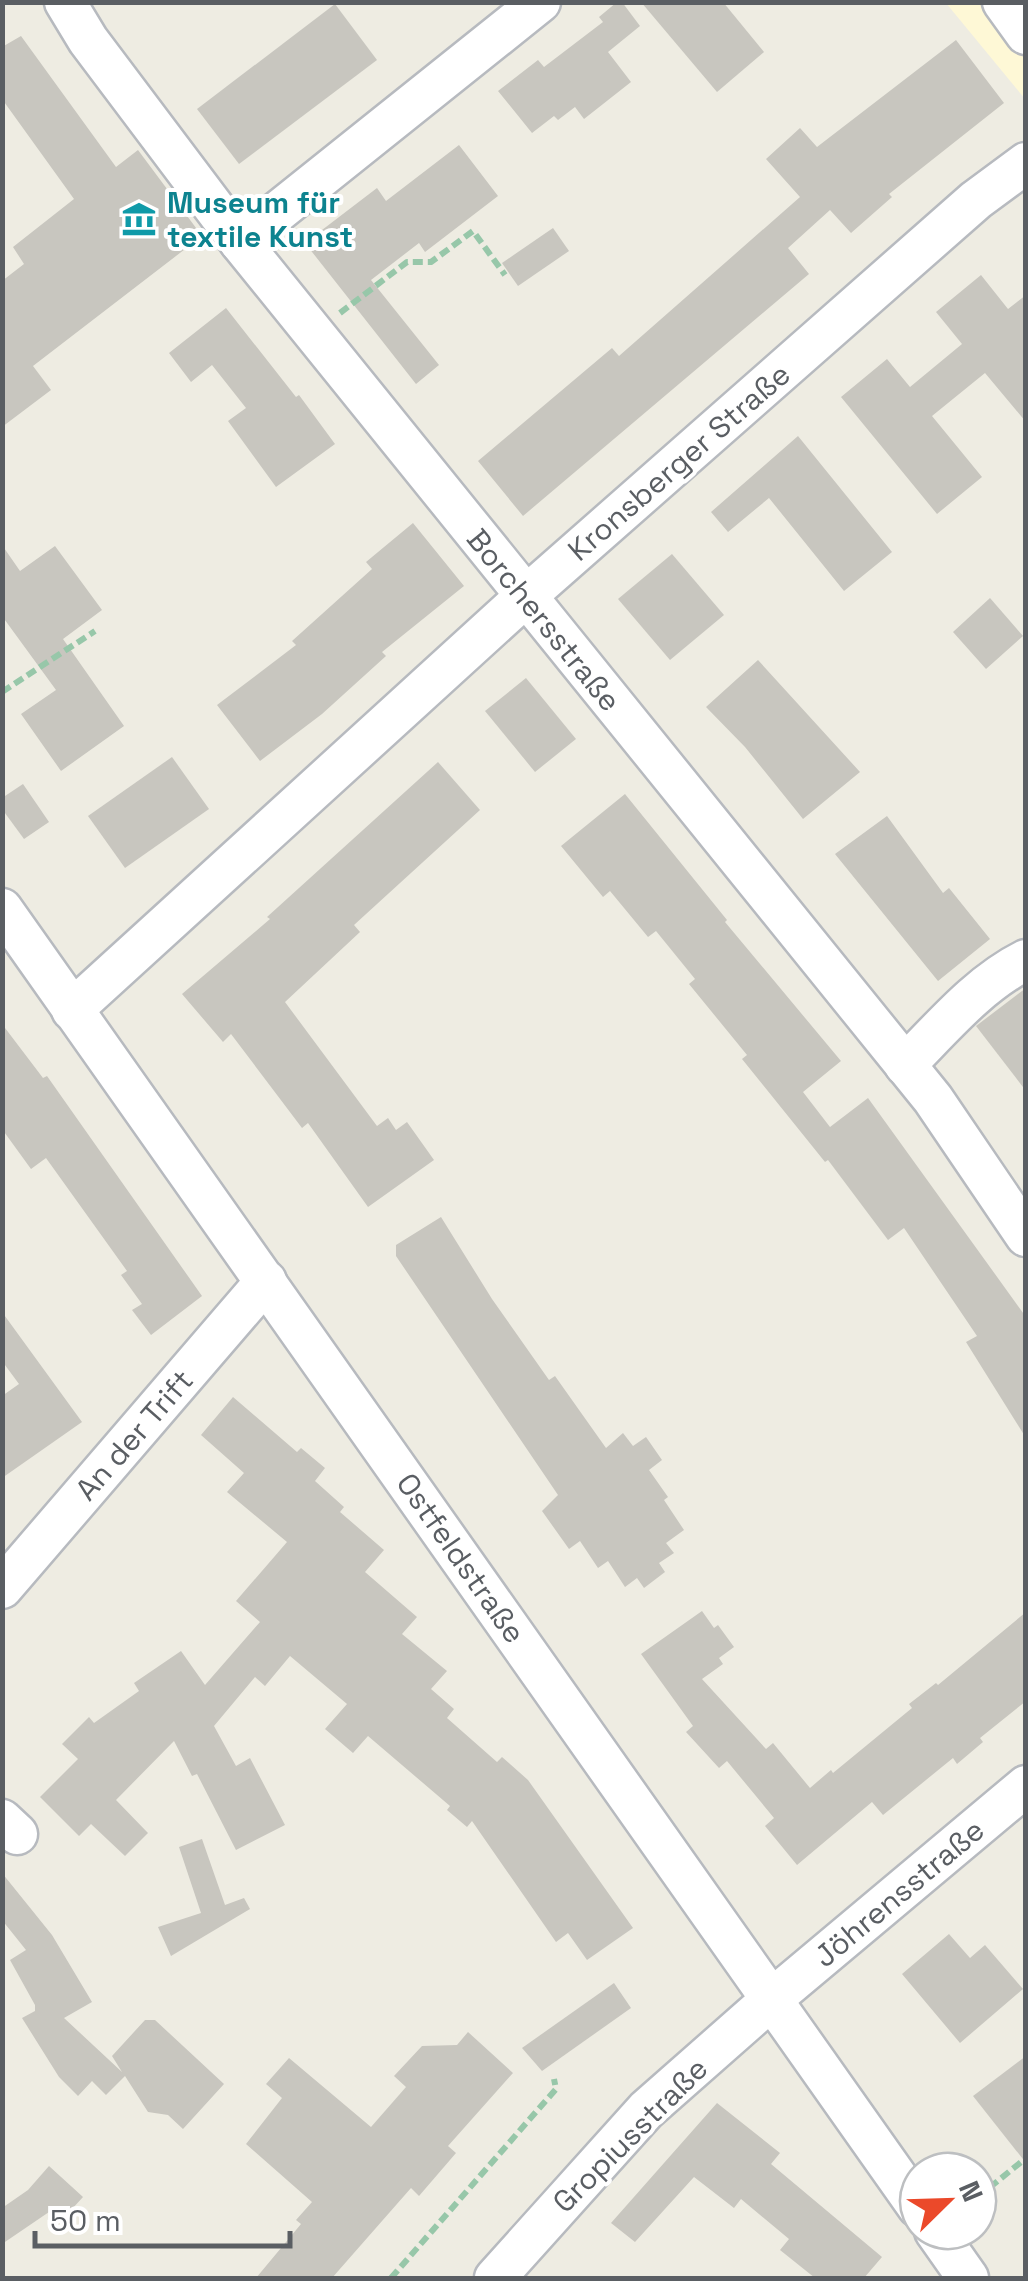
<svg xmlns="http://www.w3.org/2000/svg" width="1028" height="2281" font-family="'Space Grotesk',sans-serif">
<rect width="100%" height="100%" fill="#eeece2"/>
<path fill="#fef8d6" d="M946,3H1025V99Z"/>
<g fill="#c8c6bf">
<path d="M617,2H622L640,26L608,52L631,82L584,119L575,107L558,120L554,116L532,133L498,91L538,60L544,67L603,22L599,17Z"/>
<path d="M641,2H723L764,52L717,92Z"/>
<path d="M335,4L377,60L239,164L197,109Z"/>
<path d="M21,36L116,167L138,150L202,236L33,366L51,390L2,427V281L24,264L13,247L74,199L2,99V47Z"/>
<path d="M956,40L1004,103L889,194L892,197L851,233L830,210L788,248L809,274L523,516L478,461L612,348L619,356L800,197L766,159L800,128L817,147Z"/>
<path d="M459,145L498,196L425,252L419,243L371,280L439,365L416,384L305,243L377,188L386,201Z"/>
<path d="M553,228L569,251L518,286L502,263Z"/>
<path d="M981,275L1008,309L1026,295V422L985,373L932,416L982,477L937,514L841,397L887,359L910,387L962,344L936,312Z"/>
<path d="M226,308L296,397L299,395L335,444L276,487L228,421L246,408L212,365L191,382L169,353Z"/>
<path d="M798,436L892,552L844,591L769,498L728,532L711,512Z"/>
<path d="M413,523L464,586L382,652L386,656L322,714L260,761L217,705L296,645L292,641L372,569L366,562Z"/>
<path d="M2,545L20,571L55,546L102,610L63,639L124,726L61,771L21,714L56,690L2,616Z"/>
<path d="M672,554L724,615L670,660L618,599Z"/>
<path d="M990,598L1023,636L986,669L953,632Z"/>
<path d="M758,660L860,772L803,819L745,747L706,707Z"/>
<path d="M526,678L576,739L535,772L485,711Z"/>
<path d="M172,757L209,809L125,868L88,816Z"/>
<path d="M438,762L480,810L354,925L360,932L285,1002L377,1126L388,1118L396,1130L407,1122L434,1160L368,1207L308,1123L302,1128L231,1034L223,1042L182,994L270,919L267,917Z"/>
<path d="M23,784L49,822L24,839L2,809V798Z"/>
<path d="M625,794L727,920L725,922L841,1061L803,1092L830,1127L868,1098L1026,1317V1438L966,1342L977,1336L904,1228L888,1240L828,1160L825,1162L742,1059L747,1055L689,984L695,979L656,931L648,937L610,891L603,897L561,846Z"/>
<path d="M887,816L943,893L949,888L990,939L938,981L835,854Z"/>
<path d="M1026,988V1091L976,1026Z"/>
<path d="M2,1024L43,1078L47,1076L202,1296L151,1335L132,1310L142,1304L121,1275L127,1271L46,1158L31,1169L2,1129Z"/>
<path d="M441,1217L492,1299L549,1380L555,1376L606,1448L623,1433L633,1446L646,1437L662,1460L649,1470L668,1497L664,1500L684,1530L666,1543L674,1553L659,1563L665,1572L644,1588L637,1578L625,1587L608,1561L598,1568L580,1541L569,1549L542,1511L558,1495L396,1256V1245Z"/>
<path d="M2,1312L82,1422L2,1478V1396L19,1384L2,1361Z"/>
<path d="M233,1397L297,1452L301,1448L325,1468L315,1481L344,1507L340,1512L384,1550L365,1572L417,1617L402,1634L447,1671L431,1689L454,1709L447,1718L497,1762L502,1757L528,1780L633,1928L587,1960L568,1933L556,1942L472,1821L467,1827L447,1810L450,1806L368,1736L353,1753L325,1729L347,1704L290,1656L265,1686L255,1677L214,1726L236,1766L250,1758L285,1825L236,1850L197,1774L192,1776L174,1741L116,1800L148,1833L125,1856L91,1824L79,1836L40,1797L78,1759L62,1744L89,1717L94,1723L139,1691L134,1683L181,1651L205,1685L260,1622L236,1601L287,1542L227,1492L244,1473L201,1435Z"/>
<path d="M702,1611L714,1628L718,1625L734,1647L719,1658L723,1664L702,1679L766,1749L773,1743L810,1788L831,1770L833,1773L912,1708L909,1704L936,1683L938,1685L1026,1612V1701L980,1738L983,1742L957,1764L953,1758L883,1815L872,1802L797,1865L765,1826L774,1818L727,1761L719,1768L686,1732L693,1726L641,1654Z"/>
<path d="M202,1839L225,1905L244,1898L250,1909L171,1956L158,1927L201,1913L179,1847Z"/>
<path d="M2,1873L52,1935L92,2002L64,2018L122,2072L112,2056L145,2020H155L224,2084L183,2129L168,2115L148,2112L125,2076L106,2095L92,2081L78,2096L59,2077L22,2018L35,2011V2005L10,1960L26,1950L2,1920Z"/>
<path d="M949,1934L970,1958L985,1945L1023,1989L960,2043L902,1974Z"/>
<path d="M614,1983L631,2008L542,2071L522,2048Z"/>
<path d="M468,2032L513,2073L448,2146L456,2153L419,2196L411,2188L332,2278H256L301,2224L296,2220L312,2202L246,2144L282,2098L266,2084L289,2058L371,2127L406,2087L394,2076L422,2046L457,2045Z"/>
<path d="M1026,2056V2163L973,2096Z"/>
<path d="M717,2103L780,2153L771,2164L882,2257L864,2278H815L780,2250L789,2239L741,2199L734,2208L694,2177L635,2242L611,2223Z"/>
<path d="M49,2166L83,2197L60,2222L49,2212L2,2244V2208L28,2190Z"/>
</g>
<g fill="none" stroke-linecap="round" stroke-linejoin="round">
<g stroke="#b7babf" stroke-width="45">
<g id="minor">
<path d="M65,2L88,40L240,242L933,1099L1026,1236"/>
<path d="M1003,2L1026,34"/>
<path d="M240,242L540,2"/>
<path d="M2,909L918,2207"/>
<path d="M72,1010L525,597L976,200L1026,163"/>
<path d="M905,1065C942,1028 978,984 1026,960"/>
<path d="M2,1588L266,1281"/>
<path d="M2,1820L17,1834"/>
<path d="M935,2231L968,2278"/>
<path d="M495,2278L646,2110L772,1999L1026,1786"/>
</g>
</g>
<g stroke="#97c7a9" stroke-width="6" stroke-dasharray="10 5" stroke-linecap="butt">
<path d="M340,313L407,262H431L473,231L505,275"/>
<path d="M2,692L95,631"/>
<path d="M978,2197L1026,2158"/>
<path d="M391,2278L556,2089L554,2079"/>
</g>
<use href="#minor" stroke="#fff" stroke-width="40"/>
</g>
<defs>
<g id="museum-bare" transform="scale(2.7)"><path d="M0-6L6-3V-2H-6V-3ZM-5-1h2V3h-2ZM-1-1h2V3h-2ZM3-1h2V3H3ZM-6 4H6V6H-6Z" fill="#0f9aa8" stroke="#fff" stroke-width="2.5" paint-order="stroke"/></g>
</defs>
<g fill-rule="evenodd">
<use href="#museum-bare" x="139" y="219"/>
</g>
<g text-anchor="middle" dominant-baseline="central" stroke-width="8" stroke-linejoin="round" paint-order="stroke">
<g font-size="30" font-weight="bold" fill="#0d838f" stroke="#fff" text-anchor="start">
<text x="167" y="202">Museum für<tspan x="167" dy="34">textile Kunst</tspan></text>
</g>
<g font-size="30" fill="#5a5e63" stroke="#fff">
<text transform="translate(679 462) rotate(-41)">Kronsberger Straße</text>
<text transform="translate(544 620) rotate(51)">Borchersstraße</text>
<text transform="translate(134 1435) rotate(-49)">An der Trift</text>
<text transform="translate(461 1558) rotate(55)">Ostfeldstraße</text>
<text transform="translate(899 1893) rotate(-40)">Jöhrensstraße</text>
<text transform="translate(630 2135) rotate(-45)">Gropiusstraße</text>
</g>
</g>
<rect width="1028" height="2281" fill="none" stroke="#5a5e63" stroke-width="10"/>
<g transform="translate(948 2201) rotate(67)"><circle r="48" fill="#ffffff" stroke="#bdbfc1" stroke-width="2.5"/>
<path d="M0-8L18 38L0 25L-18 38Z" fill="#eb492a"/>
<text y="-15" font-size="28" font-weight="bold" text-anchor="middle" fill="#5a5e63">N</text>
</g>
<path d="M35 2231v15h255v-15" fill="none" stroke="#5a5e63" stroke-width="5"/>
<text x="50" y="2231" font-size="30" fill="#5a5e63" stroke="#ffffff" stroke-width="8" paint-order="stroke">50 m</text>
</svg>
